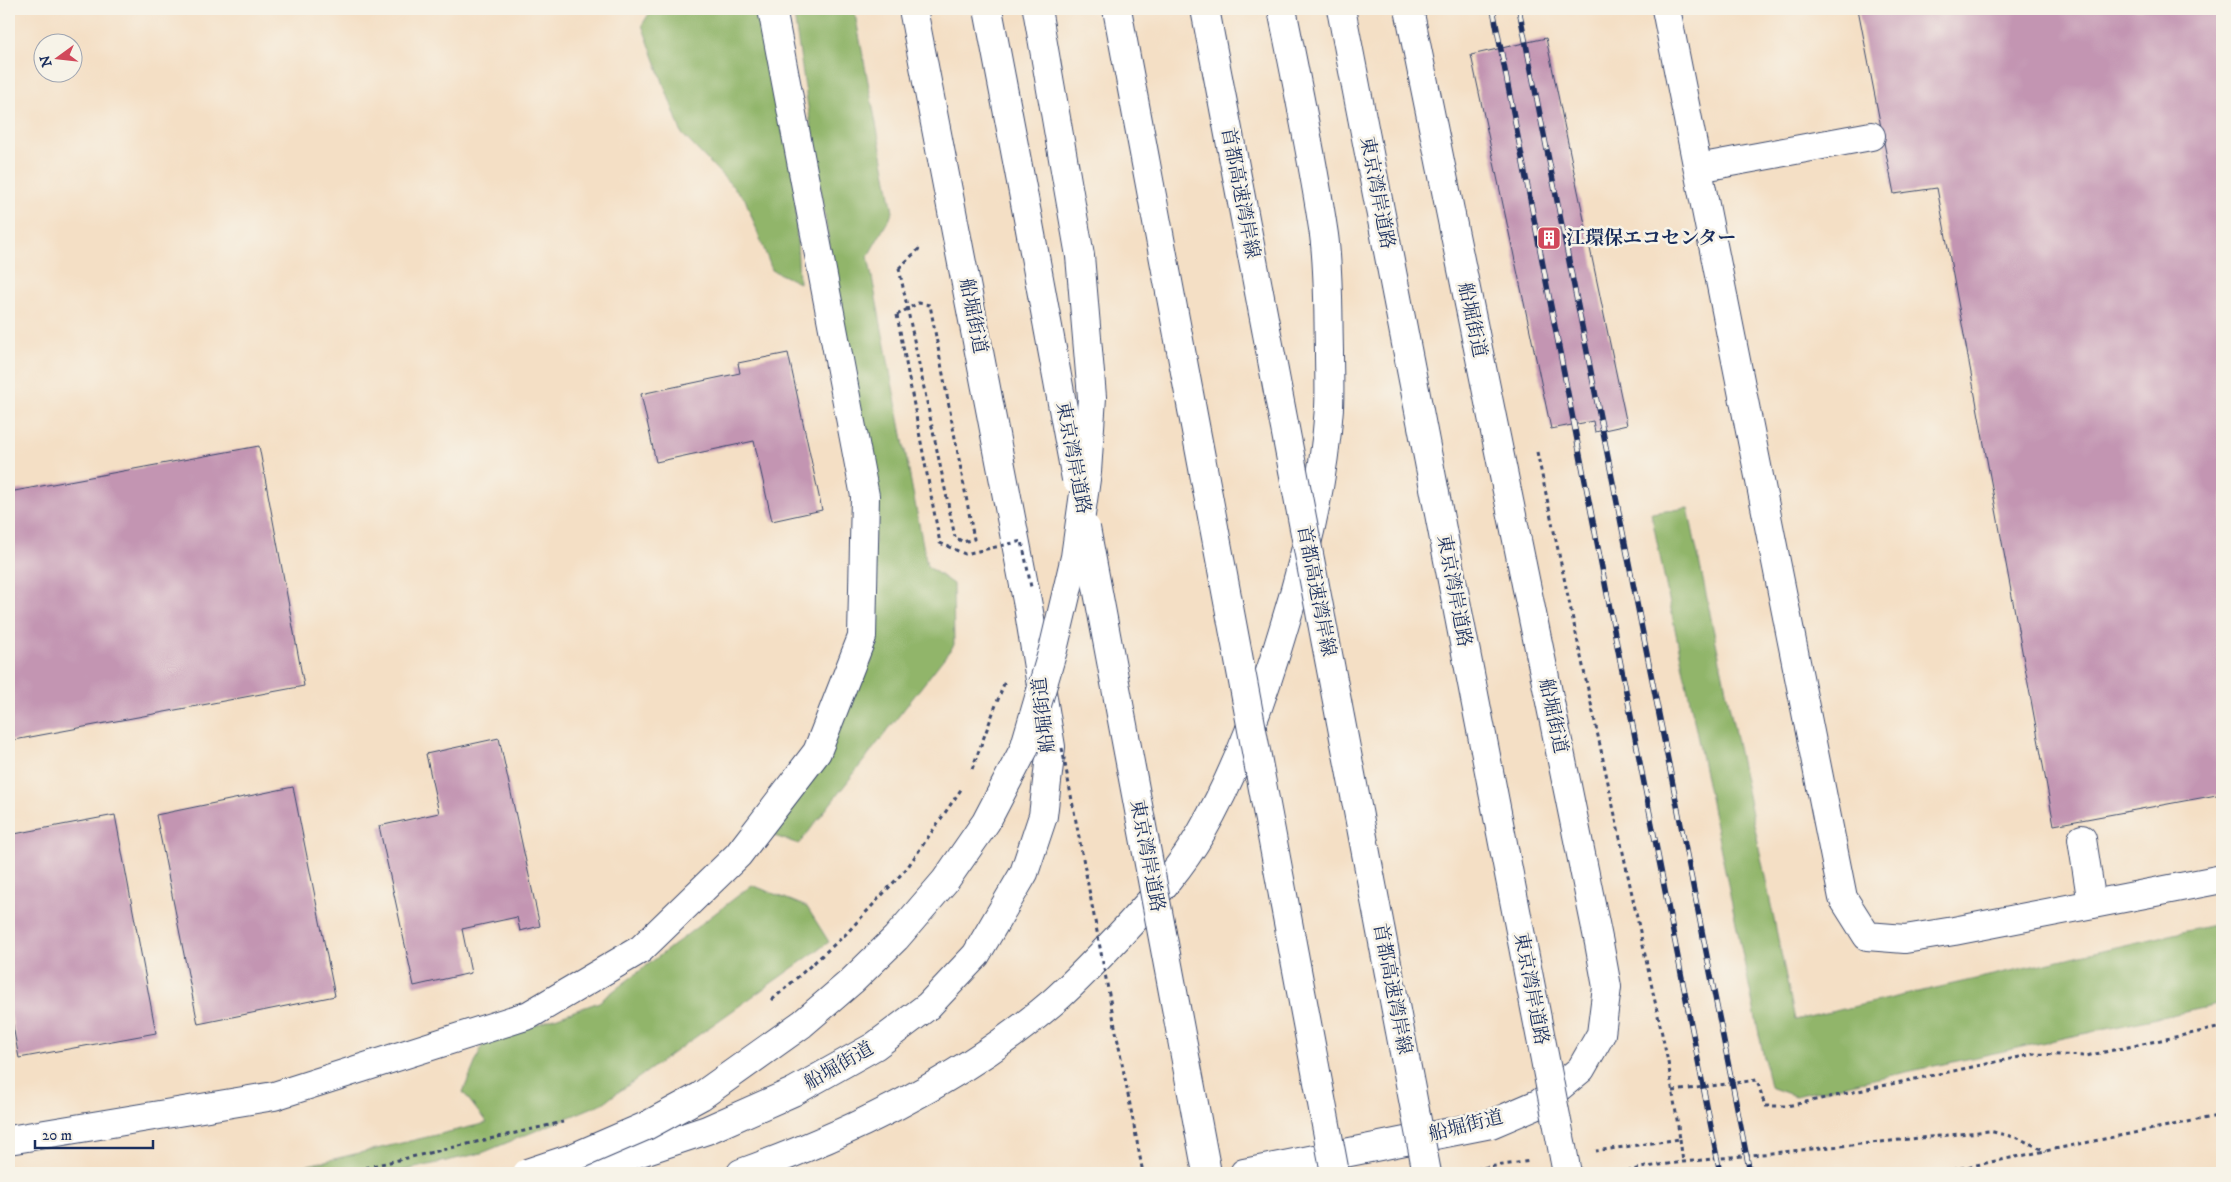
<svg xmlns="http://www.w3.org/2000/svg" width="2231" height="1182" font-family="'IM FELL DW Pica','Noto Serif JP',serif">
<rect width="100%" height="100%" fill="#f7f3e8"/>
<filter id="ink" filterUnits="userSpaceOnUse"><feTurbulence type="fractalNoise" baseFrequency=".02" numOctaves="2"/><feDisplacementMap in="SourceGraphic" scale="10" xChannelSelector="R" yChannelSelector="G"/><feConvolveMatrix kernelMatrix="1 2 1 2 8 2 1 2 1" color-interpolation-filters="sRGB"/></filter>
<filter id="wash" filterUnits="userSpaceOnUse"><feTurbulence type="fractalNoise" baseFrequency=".0096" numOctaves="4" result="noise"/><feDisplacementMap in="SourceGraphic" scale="20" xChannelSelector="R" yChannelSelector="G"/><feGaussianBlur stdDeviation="1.12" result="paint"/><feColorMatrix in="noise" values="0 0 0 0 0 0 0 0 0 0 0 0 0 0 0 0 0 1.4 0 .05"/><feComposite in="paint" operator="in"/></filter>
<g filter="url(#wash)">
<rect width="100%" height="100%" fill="#f4dfc5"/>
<g fill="#91b56a" stroke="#567264">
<path d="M652,9H759L794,172L799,283L772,270L745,199L682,134L642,25Z"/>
<path d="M793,9H854L893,212L868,256L927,566L953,584L954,645L799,844L768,834L777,795L872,661L855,617L875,543Z"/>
<path d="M1688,508L1795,1020L2222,923V1004L1795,1096L1770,1087L1651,513Z"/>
<path d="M752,885L807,907L829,942L603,1103L482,1153L393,1173H274L487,1123L463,1092L483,1044L599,1002Z"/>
</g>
<g id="blocks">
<g fill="#c395b2">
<path d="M1858,9H2222V794L2054,825L1937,188L1894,194Z"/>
<path d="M1546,38L1627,425L1595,432L1593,421L1551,429L1471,55Z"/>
<path d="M788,353L822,510L772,521L754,441L656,462L641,394L740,373L738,363Z"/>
<path d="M259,446L304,686L9,741V492Z"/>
<path d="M499,738L540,926L520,931L517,917L462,929L471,973L414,986L379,826L439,813L426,754Z"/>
<path d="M293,787L335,996L198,1024L156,815Z"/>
<path d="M115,815L156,1033L19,1058L9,1005V835Z"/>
</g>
</g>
</g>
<g filter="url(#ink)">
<use href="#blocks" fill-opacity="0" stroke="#3c496d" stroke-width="1"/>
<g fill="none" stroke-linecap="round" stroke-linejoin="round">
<g stroke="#3c496d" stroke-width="30">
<g id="minor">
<path d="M1666,9L1843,898L1867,936L1905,939L1954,931L2222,879"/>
<path d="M1698,168L1871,136"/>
<path d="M2082,839L2092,904"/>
<path d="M9,1140L274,1096L529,1015L641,949L738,855L817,752L862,637L865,496L772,9"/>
</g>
</g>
<g stroke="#3c496d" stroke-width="30">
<g id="major">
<path d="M577,1173L707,1130L793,1092L875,1046L928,1006L976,955L1024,873L1043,816L1051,747L1028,606L913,9"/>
<path d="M1244,1173L1491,1124L1540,1103L1581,1069L1601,1034L1607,987L1599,943L1409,9"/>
</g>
</g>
<g stroke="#3c496d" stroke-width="30">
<g id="highway">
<path d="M988,9L1029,224"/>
<path d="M1037,9L1080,256"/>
<path d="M741,1173C852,1133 964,1079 1054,1001C1081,977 1106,950 1130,924C1156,895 1182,866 1201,833C1238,769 1263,698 1284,627C1306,556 1324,482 1329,408C1330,389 1329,370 1329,351C1328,313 1329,273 1324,235C1313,160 1297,84 1282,9"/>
</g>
</g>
<g stroke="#3c496d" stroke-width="3" stroke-dasharray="4 4" stroke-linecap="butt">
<path d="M899,268L921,247"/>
<path d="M897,315L918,303L930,305L974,539L963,542L955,537"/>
<path d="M1537,452L1668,1062L1680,1139L1596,1151"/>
<path d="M972,769L1005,681"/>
<path d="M772,1000L845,935L907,868L962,788"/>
<path d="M1673,1091L1757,1080L1765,1106H1787L2034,1054L2086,1056L2222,1027"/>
<path d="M1680,1139L1683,1162"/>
<path d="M1460,1171L1531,1161"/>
<path d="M342,1173L563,1122"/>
<path d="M1619,1173L1646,1167L1683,1162L1989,1131L2018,1138L2046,1151"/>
<path d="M1937,1173L2222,1115"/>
</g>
<use href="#minor" stroke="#fff" stroke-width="28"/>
<use href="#major" stroke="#fff" stroke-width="28"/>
<use href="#highway" stroke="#fff" stroke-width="28"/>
<g stroke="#1b2f5e" stroke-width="5.5">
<g id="rail">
<path d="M1493,9L1720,1173"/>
<path d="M1519,9L1750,1173"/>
</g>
</g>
<use href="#rail" stroke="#f7f3e8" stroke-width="4" stroke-dasharray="11" stroke-linecap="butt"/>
<g stroke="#3c496d" stroke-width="30" stroke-linecap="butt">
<g id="highway-bridge">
<path d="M1117,9L1335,1173"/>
<path d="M1205,9L1427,1173"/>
<path d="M1341,9L1567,1173"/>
<path d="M1029,224L1076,479"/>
<path d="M1086,528L1207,1173"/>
<path d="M527,1173L572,1158L646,1126L701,1096L802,1024L852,981L896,938L945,881L986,822L1024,749L1053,650L1075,557L1087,472L1092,397L1080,256"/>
</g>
</g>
<g stroke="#3c496d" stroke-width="3" stroke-dasharray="4 4" stroke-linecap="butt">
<path d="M899,268L955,537"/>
<path d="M897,315L940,543L965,554L1022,541L1031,587"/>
<path d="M1062,748L1143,1173"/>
</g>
<use href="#highway-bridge" stroke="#fff" stroke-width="28"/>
</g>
</g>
<defs>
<g id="building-square" transform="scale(1.25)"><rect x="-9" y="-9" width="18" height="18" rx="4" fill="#d1495b" stroke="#f7f3e8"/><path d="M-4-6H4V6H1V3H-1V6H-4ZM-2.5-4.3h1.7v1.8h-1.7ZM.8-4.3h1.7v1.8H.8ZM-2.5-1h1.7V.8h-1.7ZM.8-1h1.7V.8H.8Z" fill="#fff"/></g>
</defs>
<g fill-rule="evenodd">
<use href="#building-square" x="1549" y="238"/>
</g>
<g text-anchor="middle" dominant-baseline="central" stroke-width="5" stroke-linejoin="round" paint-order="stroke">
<g font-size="19" fill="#1b2f5e" stroke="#f7f3e8">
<text transform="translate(1240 193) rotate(79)">首都高速湾岸線</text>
<text transform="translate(1377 193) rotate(79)">東京湾岸道路</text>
<text transform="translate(973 316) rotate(79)">船堀街道</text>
<text transform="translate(1472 320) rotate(78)">船堀街道</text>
<text transform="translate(1073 458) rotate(79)">東京湾岸道路</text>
<text transform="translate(1316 591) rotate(79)">首都高速湾岸線</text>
<text transform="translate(1454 591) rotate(79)">東京湾岸道路</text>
<text transform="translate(1044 715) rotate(-97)">船堀街道</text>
<text transform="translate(1553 716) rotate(78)">船堀街道</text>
<text transform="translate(1147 856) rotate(79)">東京湾岸道路</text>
<text transform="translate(1392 989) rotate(79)">首都高速湾岸線</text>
<text transform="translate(1531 989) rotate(79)">東京湾岸道路</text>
<text transform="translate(839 1066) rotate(-30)">船堀街道</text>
<text transform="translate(1466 1126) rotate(-14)">船堀街道</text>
</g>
<g font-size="19" font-weight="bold" fill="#1b2f5e" stroke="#f7f3e8" text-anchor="start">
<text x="1566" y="238">江環保エコセンター</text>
</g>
</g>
<rect width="2231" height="1182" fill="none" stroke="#f7f3e8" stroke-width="30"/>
<g transform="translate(58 58) rotate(255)"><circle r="24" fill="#f7f3e8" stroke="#9fa5b1"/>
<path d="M0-4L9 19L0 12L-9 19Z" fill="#d1495b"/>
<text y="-8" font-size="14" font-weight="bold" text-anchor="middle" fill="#1b2f5e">N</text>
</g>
<path d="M35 1140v8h118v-8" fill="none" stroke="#1b2f5e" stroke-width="2.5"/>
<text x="42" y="1140" font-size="15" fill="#1b2f5e" stroke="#f7f3e8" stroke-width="4" paint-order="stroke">20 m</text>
</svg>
